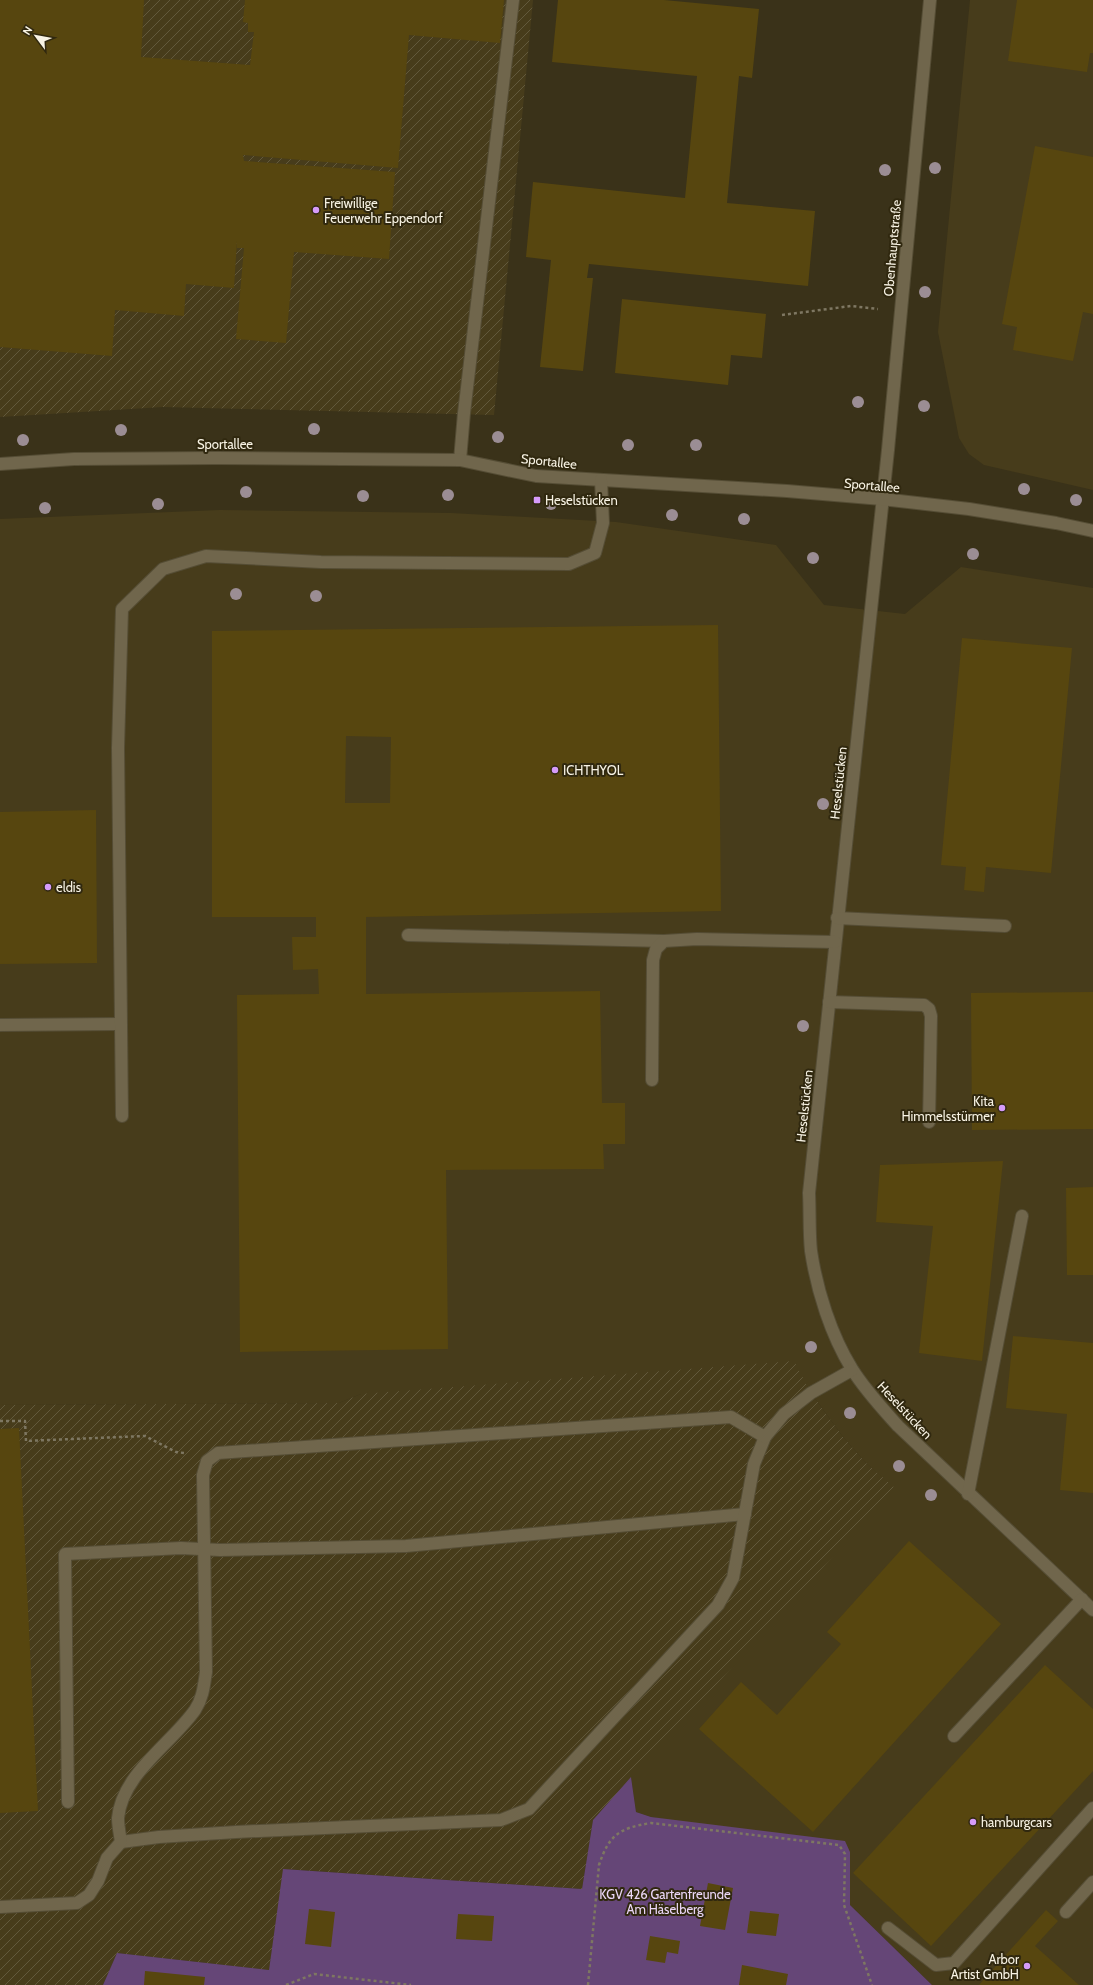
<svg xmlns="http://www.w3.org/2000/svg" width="1093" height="1985" font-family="Cabin,sans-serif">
<defs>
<pattern id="industrial-furrows" width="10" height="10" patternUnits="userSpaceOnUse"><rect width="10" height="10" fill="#473c1b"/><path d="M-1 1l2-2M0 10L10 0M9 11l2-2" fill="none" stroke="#62593c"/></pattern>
</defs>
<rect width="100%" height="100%" fill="#3a3219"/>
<g fill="#473c1b">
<path d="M970,0H1093V490L984,465L969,454L959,438L938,332Z"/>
<path d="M220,510L451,513L616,522L776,545L824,605L905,614L961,567L1093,588V1985H932L850,1905V1852L651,1817L636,1812L631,1777L894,1488L866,1463L843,1437L811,1393L361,1394L339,1403L0,1405V519Z"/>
</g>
<g fill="url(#industrial-furrows)">
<path d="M0,0H533L494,415L163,407L0,417Z"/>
<path d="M794,1361L811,1393L843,1437L866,1463L895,1488L593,1820L582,1889L284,1869L269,1970L117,1953L103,1985H0V1405L339,1403L361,1394Z"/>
</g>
<path fill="#654677" d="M631,1777L636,1812L651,1817L845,1841L850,1852V1905L932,1985H103L117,1953L269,1970L283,1869L582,1889L593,1820Z"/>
<g fill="#57460f" fill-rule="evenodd">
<path d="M0,0H144L141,57L250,65L254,32H248V23L243,22L245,0H504L500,43L409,35L398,168L243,155L244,161L395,172L389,259L294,252L286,343L236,339L244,248H237V241L234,288L186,284L184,316L115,310L112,356L0,347Z"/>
<path d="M558,0H664L759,9L752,78L739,76L727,203L815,211L808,286L589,264L587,278H593L583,371L540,367L551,260L526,257L533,182L685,198L697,76L552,62Z"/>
<path d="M1017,0H1093V53H1090L1087,72L1008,61Z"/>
<path d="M1035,146L1093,157V314L1083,312L1073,361L1013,350L1017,327L1002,324Z"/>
<path d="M622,299L766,314L762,358L731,355L728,385L615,373Z"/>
<path d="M718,625L721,911L366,917V994L600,991L602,1103H625V1144H603L604,1169L446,1170L448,1349L240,1352L237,995L319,994L318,969L293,970L292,937H316V917H212V631ZM346,736L391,737L390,803H345Z"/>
<path d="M962,638L1072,648L1051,873L986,867L984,892L964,890L966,867L941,865Z"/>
<path d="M96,810L97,963L0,964V812Z"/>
<path d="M1093,992V1129L972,1130L971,993Z"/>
<path d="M1003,1161L982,1361L919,1353L933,1226L876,1222L880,1165Z"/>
<path d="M1093,1187V1275H1067L1066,1188Z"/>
<path d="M1013,1336L1093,1343V1493L1060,1490L1067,1414L1006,1408Z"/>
<path d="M19,1428L38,1811L0,1813V1429Z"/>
<path d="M909,1541L1001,1624L813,1832L699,1729L741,1682L777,1715L841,1644L827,1632Z"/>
<path d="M1045,1665L1093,1709V1771L931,1946L853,1873Z"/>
<path d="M708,1883L733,1888L725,1930L700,1926Z"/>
<path d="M309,1909L335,1912L331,1947L305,1944Z"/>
<path d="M1046,1910L1058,1921L1035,1946L1079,1985H979Z"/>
<path d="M750,1911L779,1914L776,1936L747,1933Z"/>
<path d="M458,1914L494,1916L492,1941L456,1939Z"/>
<path d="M650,1936L680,1941L678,1954L667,1952L665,1963L646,1960Z"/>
<path d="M742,1965L788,1974L786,1985H739Z"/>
<path d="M145,1971L205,1977L204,1985H144Z"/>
</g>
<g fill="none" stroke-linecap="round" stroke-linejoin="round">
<g stroke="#554d35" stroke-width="14">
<g id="minor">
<path d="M930,0L888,450L809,1193C810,1212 809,1233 811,1251C817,1291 831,1335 852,1369C865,1390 882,1408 898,1426L1093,1610"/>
<path d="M460,460L464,413L513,0"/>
<path d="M0,464L74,459L215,458L460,460L536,476L787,491L882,499L969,509L1056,523L1093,531"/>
<path d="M837,918L1005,926"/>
<path d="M408,935L664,941"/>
<path d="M829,1002L924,1005L929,1009L931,1016L929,1122"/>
<path d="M0,1025L120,1024"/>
<path d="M652,1080L653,960L656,949L664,941L697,939L835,942"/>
<path d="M122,1116L118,748L122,609L163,569L206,556L321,562L569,564L595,553L603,523L601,480"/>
<path d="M968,1494L1022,1216"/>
<path d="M954,1736L1082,1599"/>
<path d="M68,1802L65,1554L181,1548L220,1550L406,1546L745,1514"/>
<path d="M121,1842L159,1837L236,1832L501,1820L529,1809L718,1605L733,1578L754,1464L765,1437"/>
<path d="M0,1907L77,1903L89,1895L98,1881L107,1858L121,1842C120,1835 118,1826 118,1818C122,1774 172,1743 195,1710C203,1698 204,1685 206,1672L203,1475L207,1461L218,1453L731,1417L765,1437L784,1414L811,1393L852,1370"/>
<path d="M1066,1912L1093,1882"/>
<path d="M888,1928L936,1965L954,1963L1093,1808"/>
</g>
</g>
<g stroke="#7e7762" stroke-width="2.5" stroke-dasharray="3 3" stroke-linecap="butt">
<path d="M782,315L851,306L878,309"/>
<path d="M0,1421H25L26,1441L145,1436L176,1452L184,1453"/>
<path d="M286,1985L314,1974L411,1985"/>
<path d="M588,1985L599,1865C609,1835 619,1828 651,1823L839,1845L845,1854L844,1905L872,1985"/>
</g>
<use href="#minor" stroke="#70664c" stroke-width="12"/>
</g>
<g fill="#9b8d94">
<circle cx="935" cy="168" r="6"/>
<circle cx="885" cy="170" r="6"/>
<circle cx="925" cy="292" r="6"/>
<circle cx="858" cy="402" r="6"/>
<circle cx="924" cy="406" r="6"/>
<circle cx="314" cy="429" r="6"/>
<circle cx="121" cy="430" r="6"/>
<circle cx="498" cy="437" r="6"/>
<circle cx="23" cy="440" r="6"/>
<circle cx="628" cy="445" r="6"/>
<circle cx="696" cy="445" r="6"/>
<circle cx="1024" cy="489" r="6"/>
<circle cx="246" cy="492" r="6"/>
<circle cx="448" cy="495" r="6"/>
<circle cx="363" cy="496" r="6"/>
<circle cx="1076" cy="500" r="6"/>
<circle cx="158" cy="504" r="6"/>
<circle cx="551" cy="504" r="6"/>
<circle cx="45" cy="508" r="6"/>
<circle cx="672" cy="515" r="6"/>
<circle cx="744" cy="519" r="6"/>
<circle cx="973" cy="554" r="6"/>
<circle cx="813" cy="558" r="6"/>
<circle cx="236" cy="594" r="6"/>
<circle cx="316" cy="596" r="6"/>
<circle cx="823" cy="804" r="6"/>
<circle cx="803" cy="1026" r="6"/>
<circle cx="811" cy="1347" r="6"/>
<circle cx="850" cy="1413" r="6"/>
<circle cx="899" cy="1466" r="6"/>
<circle cx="931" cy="1495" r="6"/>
</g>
<g fill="#d69bfa" stroke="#30280f" stroke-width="1.5">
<circle cx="316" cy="210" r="4"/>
<rect x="533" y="496" width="8" height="8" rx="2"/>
<circle cx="555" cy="770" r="4"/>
<circle cx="48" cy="887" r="4"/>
<circle cx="1002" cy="1108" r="4"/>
<circle cx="973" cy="1822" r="4"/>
<circle cx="1027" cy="1966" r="4"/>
</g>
<g text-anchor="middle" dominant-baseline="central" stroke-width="4" stroke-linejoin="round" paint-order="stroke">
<g font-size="13" fill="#f8f3e4" stroke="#30280f" text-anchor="start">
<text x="324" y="203">Freiwillige<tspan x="324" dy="15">Feuerwehr Eppendorf</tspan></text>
<text x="545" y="500">Heselstücken</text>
<text x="563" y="770">ICHTHYOL</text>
<text x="56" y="887">eldis</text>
<text x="994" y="1101" text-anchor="end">Kita<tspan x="994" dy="15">Himmelsstürmer</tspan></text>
<text x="981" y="1822">hamburgcars</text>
<text x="1019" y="1959" text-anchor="end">Arbor<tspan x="1019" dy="15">Artist GmbH</tspan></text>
</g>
<g font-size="13" fill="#f8f3e4" stroke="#30280f">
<text transform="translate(892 248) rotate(-85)">Obenhauptstraße</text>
<text x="225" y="444">Sportallee</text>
<text transform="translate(549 461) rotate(6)">Sportallee</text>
<text transform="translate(872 485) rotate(5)">Sportallee</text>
<text transform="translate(838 783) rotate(-84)">Heselstücken</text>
<text transform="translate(804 1106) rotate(-84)">Heselstücken</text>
<text transform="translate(905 1410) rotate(47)">Heselstücken</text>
</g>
<g font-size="13" fill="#ebd7f8" stroke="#30280f">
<text x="665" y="1894">KGV 426 Gartenfreunde<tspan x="665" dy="15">Am Häselberg</tspan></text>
</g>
</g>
<g transform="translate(36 36) rotate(302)" stroke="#30280f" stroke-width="3" paint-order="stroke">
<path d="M0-3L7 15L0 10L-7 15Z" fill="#f8f3e4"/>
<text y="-6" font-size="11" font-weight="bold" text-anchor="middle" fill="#f8f3e4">N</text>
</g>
</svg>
